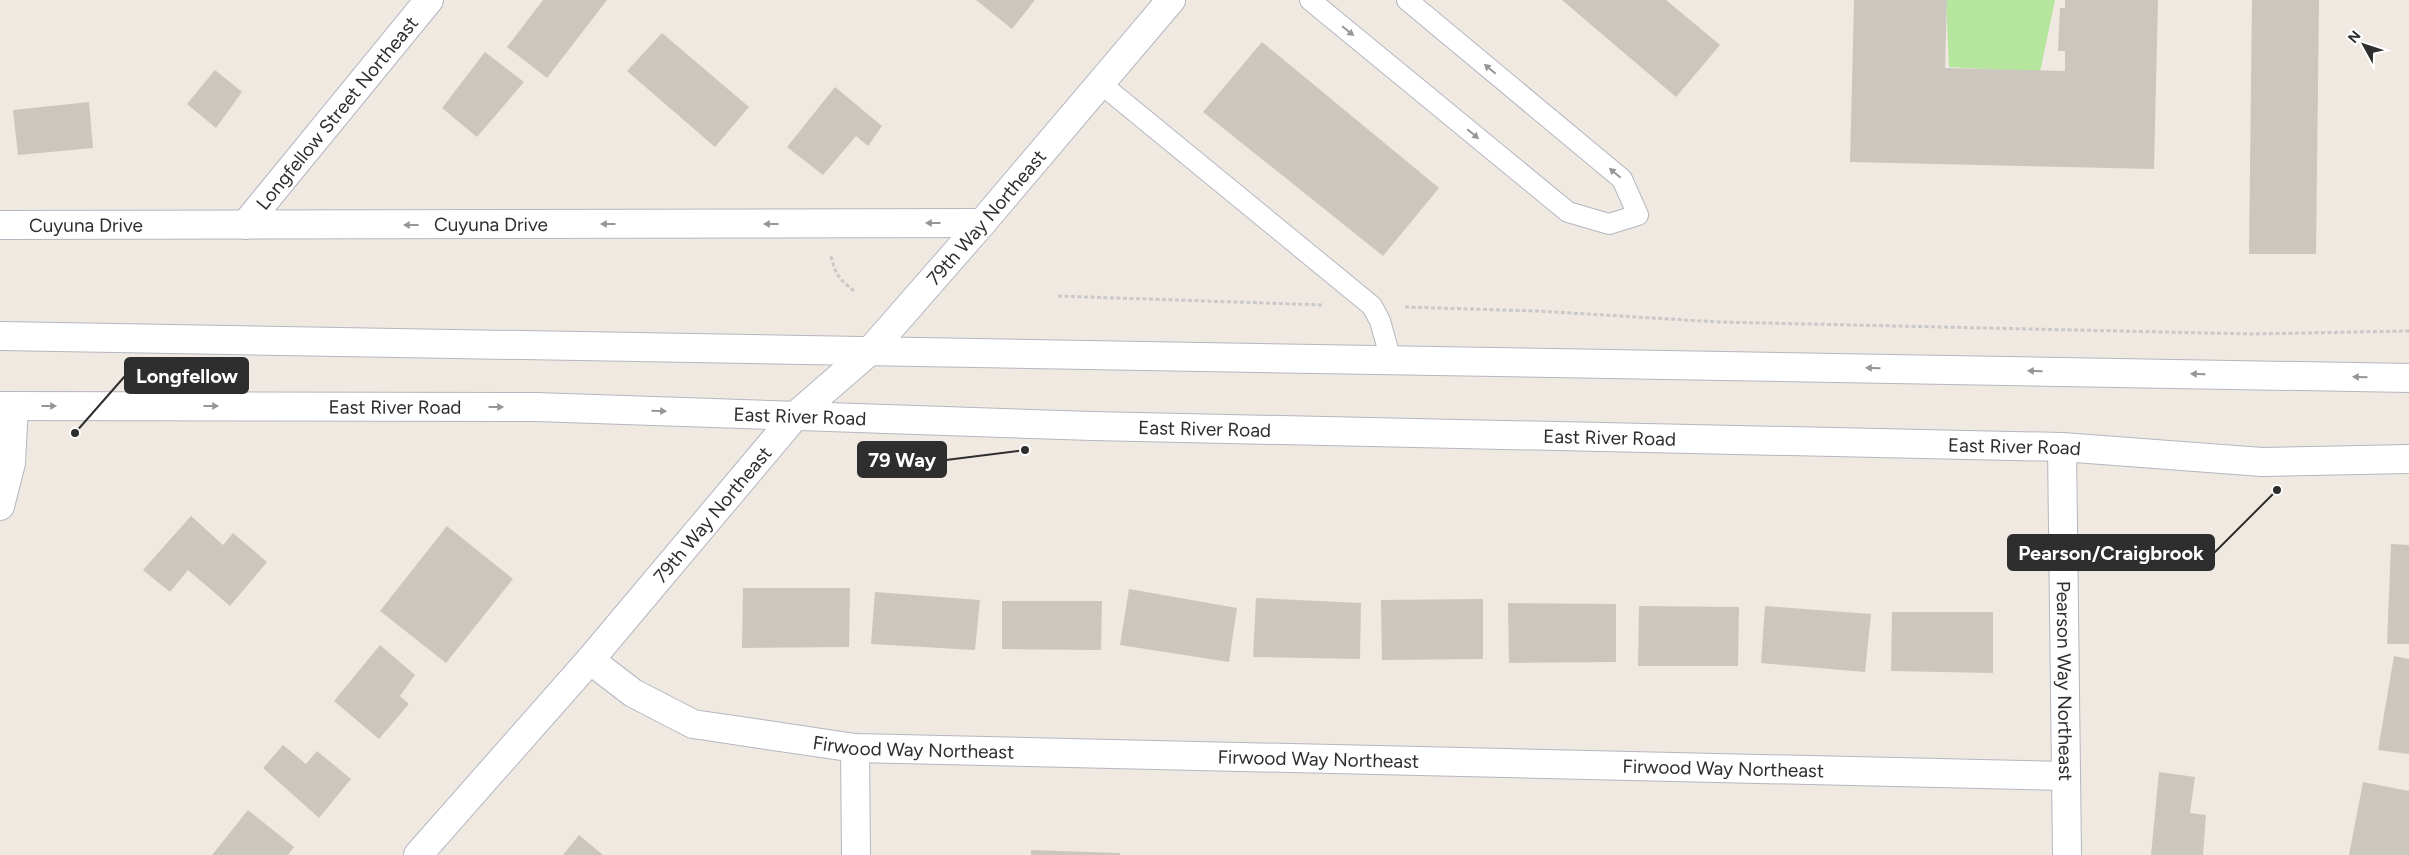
<svg xmlns="http://www.w3.org/2000/svg" width="2409" height="855" font-family="Figtree,sans-serif">
<rect width="100%" height="100%" fill="#efe9e1"/>
<path fill="#b6e59e" d="M1946,0H2055L2040,72L1949,67Z"/>
<g fill="#cbc7bf">
<path d="M543,0H607L547,78L507,47Z"/>
<path d="M976,0H1035L1012,29Z"/>
<path d="M1562,0H1666L1720,45L1676,97Z"/>
<path d="M1854,0H1947L1945,68L2065,71V51H2058L2060,8H2065V0H2158L2154,169L1850,162Z"/>
<path d="M2252,0H2319L2316,254H2249Z"/>
<path d="M662,33L749,107L715,147L627,71Z"/>
<path d="M1262,42L1439,188L1383,256L1203,112Z"/>
<path d="M485,52L524,82L477,137L442,108Z"/>
<path d="M215,70L242,92L216,128L187,104Z"/>
<path d="M835,87L882,126L868,146L856,136L823,175L787,147Z"/>
<path d="M89,102L93,148L18,155L13,110Z"/>
<path d="M191,516L223,545L233,533L267,562L230,606L188,570L170,592L143,570Z"/>
<path d="M447,526L513,579L446,663L380,611Z"/>
<path d="M2391,544L2409,545V644H2387Z"/>
<path d="M743,588H850L849,647L742,648Z"/>
<path d="M1129,589L1237,608L1229,662L1120,645Z"/>
<path d="M875,592L980,600L975,650L871,644Z"/>
<path d="M1256,598L1361,603L1360,659L1253,657Z"/>
<path d="M1483,599V659L1382,660L1381,600Z"/>
<path d="M1002,601H1102L1101,650L1002,649Z"/>
<path d="M1508,603L1616,604V662L1509,663Z"/>
<path d="M1639,606L1739,607L1738,666H1638Z"/>
<path d="M1765,606L1871,614L1865,672L1761,663Z"/>
<path d="M1892,612H1993V673L1891,671Z"/>
<path d="M380,645L415,675L400,696L409,704L379,739L334,701Z"/>
<path d="M2394,656L2409,659V754L2378,750Z"/>
<path d="M283,745L306,764L317,751L351,779L319,818L263,768Z"/>
<path d="M2159,772L2195,777L2190,813L2206,815L2203,855H2151Z"/>
<path d="M2363,782L2409,791V855H2349Z"/>
<path d="M248,810L294,847L288,855H212Z"/>
<path d="M579,835L603,855H563Z"/>
<path d="M1031,850L1120,853V855H1031Z"/>
</g>
<g fill="none" stroke-linecap="round" stroke-linejoin="round">
<g stroke="#b4b7c1" stroke-width="22">
<g id="lane">
<path d="M1310,0L1568,212L1609,224L1638,215L1622,179L1407,0"/>
<path d="M1100,83L1372,306L1380,321L1391,360"/>
</g>
</g>
<g stroke="#b4b7c1" stroke-width="30">
<g id="street">
<path id="s1" d="M0,225L982,223"/>
<path id="s2" d="M245,225L429,0"/>
<path id="s3" d="M2062,447L2067,855"/>
<path d="M0,506L11,463L14,406"/>
<path id="s4" d="M590,660L633,693L693,724L855,748L2066,776"/>
<path d="M855,748L856,855"/>
<path id="s5" d="M418,855L590,660L795,416L871,350L982,223L1171,0"/>
</g>
</g>
<g stroke="#b4b7c1" stroke-width="30">
<g id="secondary">
<path d="M0,336L2409,378"/>
<path id="s6" d="M0,406L536,407L1092,426L2062,447L2262,462L2409,459"/>
</g>
</g>
<g stroke="#c9c9c9" stroke-width="3" stroke-dasharray="4 2.5" stroke-linecap="butt">
<path d="M831,256C835,274 839,279 854,291"/>
<path d="M1058,296L1324,305"/>
<path d="M1405,307L1537,311L1719,322L2253,334L2409,331"/>
</g>
<use href="#lane" stroke="#fff" stroke-width="20"/>
<use href="#street" stroke="#fff" stroke-width="28"/>
<use href="#secondary" stroke="#fff" stroke-width="28"/>
</g>
<defs><path id="oneway-solid" d="M-6-.8H1V-3.2L6.5 0L1 3.2V.8H-6Z" transform="scale(1.25)"/></defs>
<g fill="#969696">
<use href="#oneway-solid" transform="translate(1348 31) rotate(39)"/>
<use href="#oneway-solid" transform="translate(1490 69) rotate(-140)"/>
<use href="#oneway-solid" transform="translate(1473 134) rotate(40)"/>
<use href="#oneway-solid" transform="translate(1615 173) rotate(-140)"/>
<use href="#oneway-solid" transform="translate(933 223) rotate(180)"/>
<use href="#oneway-solid" transform="translate(608 224) rotate(180)"/>
<use href="#oneway-solid" transform="translate(771 224) rotate(180)"/>
<use href="#oneway-solid" transform="translate(411 225) rotate(180)"/>
<use href="#oneway-solid" transform="translate(1873 368) rotate(-179)"/>
<use href="#oneway-solid" transform="translate(2035 371) rotate(-179)"/>
<use href="#oneway-solid" transform="translate(2198 374) rotate(-179)"/>
<use href="#oneway-solid" transform="translate(2360 377) rotate(-179)"/>
<use href="#oneway-solid" transform="translate(49 406)"/>
<use href="#oneway-solid" transform="translate(211 406)"/>
<use href="#oneway-solid" transform="translate(496 407)"/>
<use href="#oneway-solid" transform="translate(659 411) rotate(2)"/>
</g>
<g text-anchor="middle" dominant-baseline="central" stroke-width="4" stroke-linejoin="round" paint-order="stroke">
<g font-size="19" fill="#2e2e2e" stroke="#fff">
<text stroke="none"><textPath href="#s2" startOffset="145">Longfellow Street Northeast</textPath></text>
<text stroke="none"><textPath href="#s5" startOffset="855">79th Way Northeast</textPath></text>
<text stroke="none"><textPath href="#s1" startOffset="86">Cuyuna Drive</textPath></text>
<text stroke="none"><textPath href="#s1" startOffset="491">Cuyuna Drive</textPath></text>
<text stroke="none"><textPath href="#s6" startOffset="395">East River Road</textPath></text>
<text stroke="none"><textPath href="#s6" startOffset="800">East River Road</textPath></text>
<text stroke="none"><textPath href="#s6" startOffset="1205">East River Road</textPath></text>
<text stroke="none"><textPath href="#s6" startOffset="1610">East River Road</textPath></text>
<text stroke="none"><textPath href="#s6" startOffset="2015">East River Road</textPath></text>
<text stroke="none"><textPath href="#s5" startOffset="450">79th Way Northeast</textPath></text>
<text stroke="none"><textPath href="#s3" startOffset="234">Pearson Way Northeast</textPath></text>
<text stroke="none"><textPath href="#s4" startOffset="344">Firwood Way Northeast</textPath></text>
<text stroke="none"><textPath href="#s4" startOffset="749">Firwood Way Northeast</textPath></text>
<text stroke="none"><textPath href="#s4" startOffset="1154">Firwood Way Northeast</textPath></text>
</g>
</g>
<path fill="none" stroke="#2e2e2e" stroke-width="2" d="M75 433L125 376M1025 450L946 460M2277 490L2214 553"/>
<g fill="#2e2e2e" stroke="#fff" stroke-width="2">
<circle cx="75" cy="433" r="5"/>
<circle cx="1025" cy="450" r="5"/>
<circle cx="2277" cy="490" r="5"/>
</g>
<g fill="#2e2e2e" stroke="#2e2e2e" stroke-width="2">
<rect x="125" y="358" width="123" height="35" rx="5"/>
<rect x="858" y="442" width="88" height="35" rx="5"/>
<rect x="2008" y="535" width="206" height="35" rx="5"/>
</g>
<g font-size="20" text-anchor="middle" font-weight="bold" fill="#fff">
<text x="187" y="383">Longfellow</text>
<text x="902" y="467">79 Way</text>
<text x="2111" y="560">Pearson/Craigbrook</text>
</g>
<g transform="translate(2364 45) rotate(310)" stroke="#ffffff" stroke-width="4" paint-order="stroke">
<path d="M0-4L9 19L0 12L-9 19Z" fill="#2e2e2e"/>
<text y="-8" font-size="14" font-weight="bold" text-anchor="middle" fill="#2e2e2e">N</text>
</g>
</svg>
